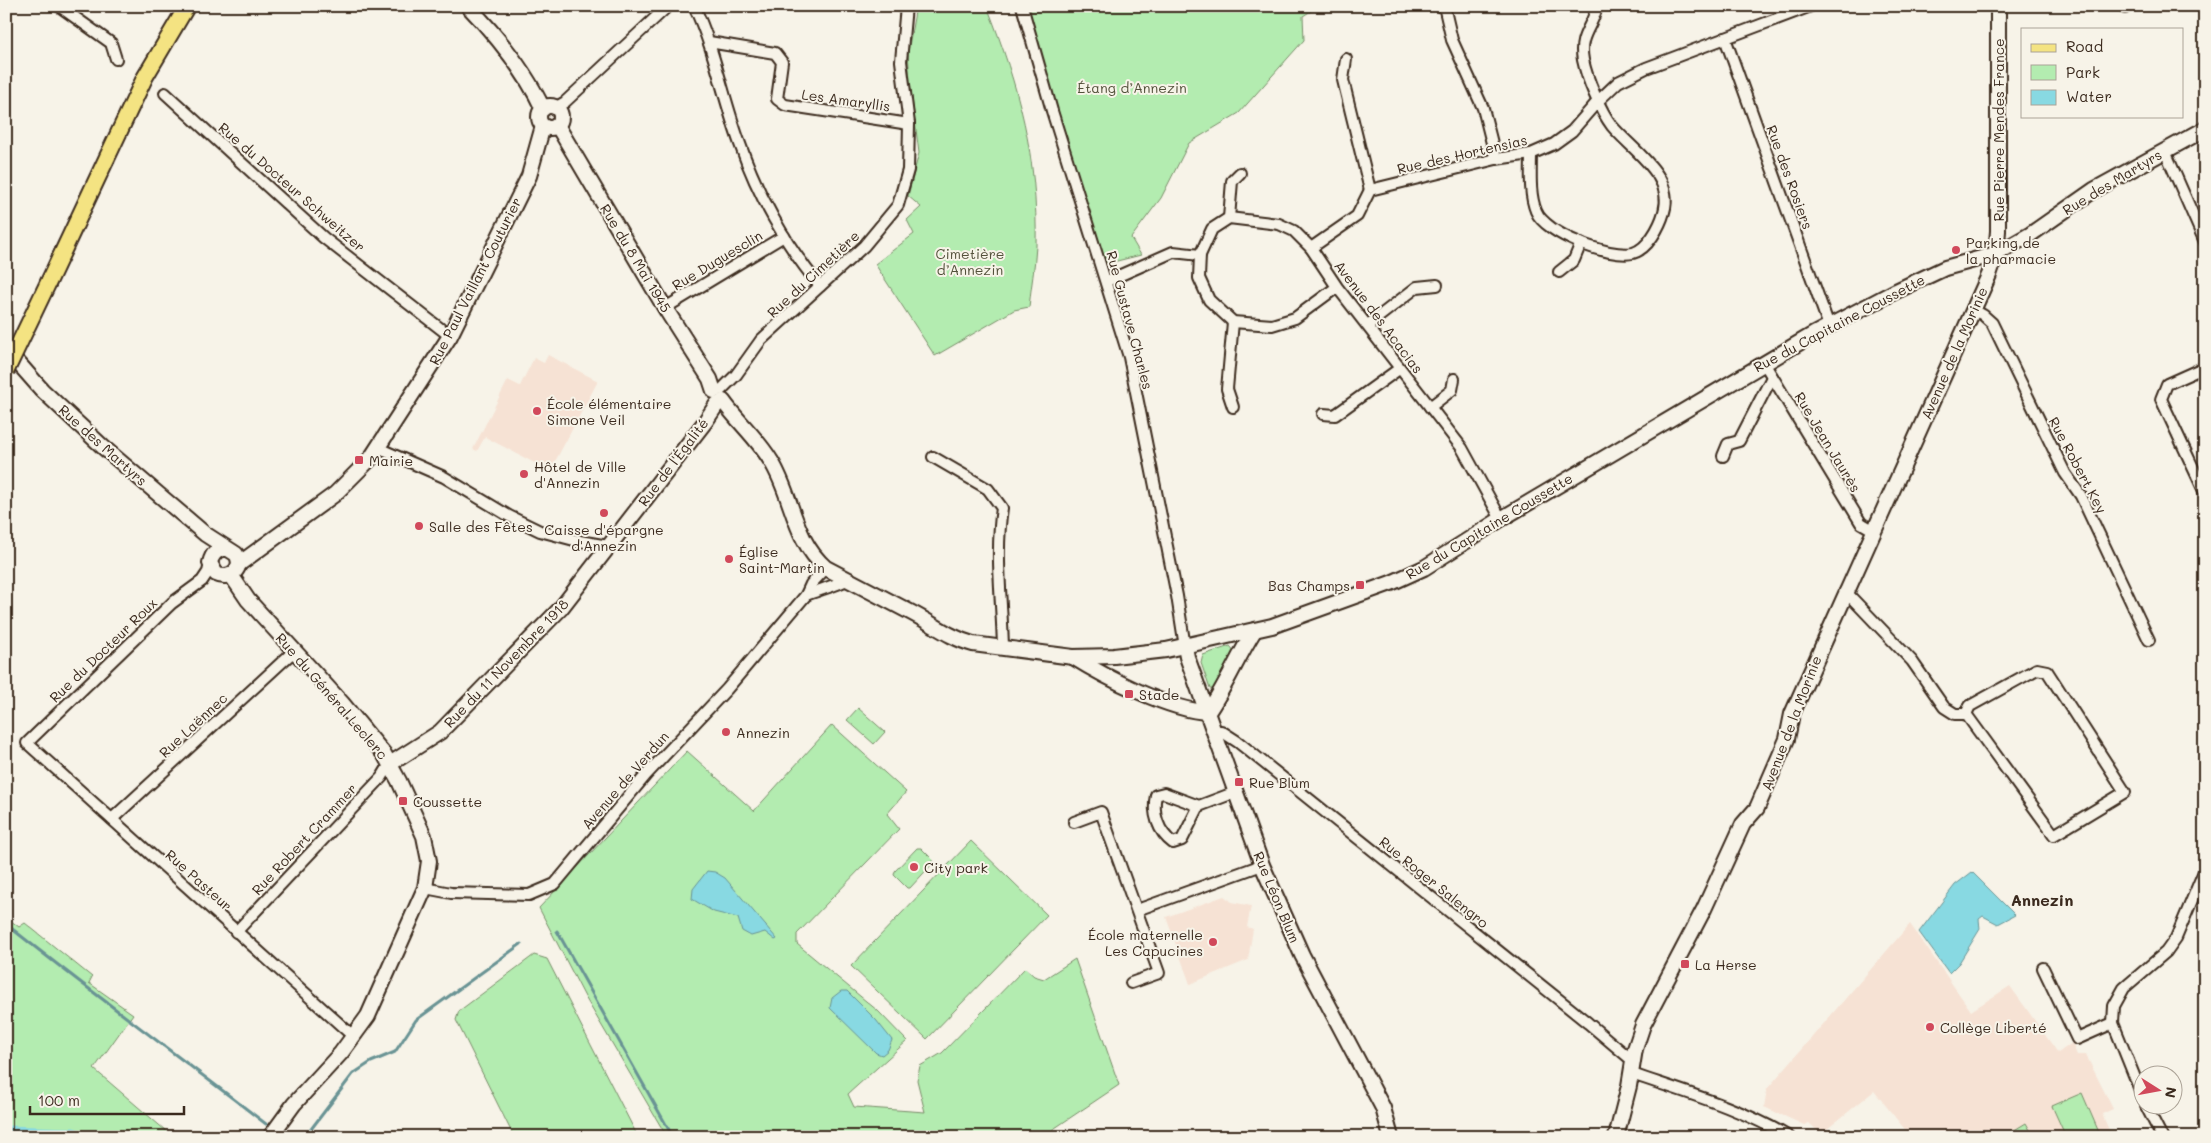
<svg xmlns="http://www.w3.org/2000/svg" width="2211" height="1143" font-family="Mali,sans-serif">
<rect width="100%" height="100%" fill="#f7f3e8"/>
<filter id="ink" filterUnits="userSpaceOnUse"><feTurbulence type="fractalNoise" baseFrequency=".02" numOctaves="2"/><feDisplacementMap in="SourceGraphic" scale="10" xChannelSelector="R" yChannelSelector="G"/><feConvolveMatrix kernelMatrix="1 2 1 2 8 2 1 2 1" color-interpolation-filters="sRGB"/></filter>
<g filter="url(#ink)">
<g fill="#f6e2d4">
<path d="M548,355L598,381L550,471L485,437L477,451L473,449L508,380L520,386L534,358L544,363Z"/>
<path d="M1224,896L1232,902L1251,906L1247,927L1253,929L1248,960L1190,984L1166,917Z"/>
<path d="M1910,924L1971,1011L2010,986L2058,1053L2072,1043L2077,1055H2086L2113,1109L2102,1114L2112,1137H1911L1874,1091L1821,1134L1809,1123L1804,1125L1764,1107L1767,1089Z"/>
</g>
<g fill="#b3ecb0" stroke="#778b67">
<path d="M916,6H987C1019,88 1038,157 1036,246C1035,266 1031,287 1029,307L1014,310L935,356L875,264L914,234L907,220L921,207L908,196L919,153L910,82L908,52Z"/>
<path d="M1025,6H1319L1303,16L1304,40L1239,113L1189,143L1161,198L1131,238L1141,255L1101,265Z"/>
<path d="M1230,646L1236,653L1220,689H1210L1201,663L1203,655Z"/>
<path d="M858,708L885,732L874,744L847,720Z"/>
<path d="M832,725L906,792L887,814L899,829L797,934V944L878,1011L907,1041L848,1094L854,1107L925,1112L917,1080L920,1066L942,1053L1025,968L1034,976L1044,979L1075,959L1119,1085L1052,1130L1056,1137H667L585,997L539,908L687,751L754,811Z"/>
<path d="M971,841L1047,915L927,1039L851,966Z"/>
<path d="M917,848H921L933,860V863L910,888H907L894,875L895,871Z"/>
<path d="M6,917L19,927L25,923L92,977L89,983L133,1014L94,1069L173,1137H6Z"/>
<path d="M534,955L547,959L638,1137H514L456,1020L459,1011Z"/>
<path d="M2082,1093L2101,1137H2066L2052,1106Z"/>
<path d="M2026,1123L2034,1137H2003Z"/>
</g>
<g fill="#88d9e2" stroke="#699394">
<path d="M707,871L715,872L725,878L777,939L775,940L765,932L751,936L742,931L738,918L714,912L692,899L693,889Z"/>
<path d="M1972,872L2015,915L1998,924L1983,916L1979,919L1980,929L1959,963L1949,973L1919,932L1955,885Z"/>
<path d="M841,991H847L876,1020L892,1040L888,1050L882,1055L876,1053L830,1008L832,998Z"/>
</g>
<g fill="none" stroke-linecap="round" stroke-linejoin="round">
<g stroke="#699394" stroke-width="3">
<path d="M6,924C92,993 180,1057 266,1124"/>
<path d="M557,931L673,1137"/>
<path d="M305,1137L353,1074L371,1062L395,1052L416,1020L521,944"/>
</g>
<path stroke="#88d9e2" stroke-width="19" d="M6,1135L73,1137"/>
<g stroke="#3b2a1e" stroke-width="14">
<g id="street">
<path d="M59,6L111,43L116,59"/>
<path d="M694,6C715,50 723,98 740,144C757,193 786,246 820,286"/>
<path d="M1022,6L1052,111L1129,357L1177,596L1185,647"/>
<path d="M1444,6L1452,40L1483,108L1496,159"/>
<path d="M2125,8L2127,6"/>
<path d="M1725,38L1829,326"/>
<path d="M709,42L775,53L782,62L777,99L785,105L909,124"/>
<path d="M1346,59L1343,80L1370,190"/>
<path d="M165,93L324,238L450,336"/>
<path d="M555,108L565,102L668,6"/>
<path d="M2165,151L2205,242"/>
<path d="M1531,154C1531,172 1529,194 1536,211C1545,234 1609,258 1633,253C1648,249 1660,226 1664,212C1675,176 1632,150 1612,126C1600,110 1587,79 1583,60C1578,35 1593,27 1597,6"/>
<path d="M1229,218L1232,181L1240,173"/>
<path d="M1311,248L1357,216L1370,190L1496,159L1531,154L1554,144L1572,131L1598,101L1618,82L1646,68L1811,6"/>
<path d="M1559,272L1574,260L1581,243"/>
<path d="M1107,281L1173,252L1200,255"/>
<path d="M1337,287L1295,318L1272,325L1233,322L1209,300L1199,278L1200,255L1212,229L1229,218L1279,224L1294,231L1311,248L1337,287L1462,448L1501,519"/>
<path d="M665,308L784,236"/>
<path d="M1974,310L1983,315L1992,323L2065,473L2081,496L2149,640"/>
<path d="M1233,322L1227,389L1233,407"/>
<path d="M1368,325L1417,287L1437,285"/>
<path d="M1764,363L1861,523L1873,530"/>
<path d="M2205,367L2167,384L2161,399L2205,493"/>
<path d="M721,390L736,375L761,340L864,246L898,205L908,170L909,124L901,61L906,6"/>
<path d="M1430,407L1452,390L1454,379"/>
<path d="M1323,414L1335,415L1399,369"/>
<path d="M378,448L444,477L509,516L540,531L574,540L608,546"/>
<path d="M1723,456L1728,444L1739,441L1772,377"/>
<path d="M933,457L988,489L1002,508C995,555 1002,601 1003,648"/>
<path d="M210,563L208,572L202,581L172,603L27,743L354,1037"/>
<path d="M1845,591L1912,661L1944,707L1955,714H1966"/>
<path d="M806,595C815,591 841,584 846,580"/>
<path d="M2037,669L2047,671L2125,792L2054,835L1966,714L1970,706Z"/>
<path d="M1215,731H1221L1238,742L1588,1023L1633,1061"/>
<path d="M1199,806L1182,840L1173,843C1158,832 1152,813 1156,795L1164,793L1199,806L1236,792"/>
<path d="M112,819L294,651"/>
<path d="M1074,822L1101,812L1159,973L1131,983"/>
<path d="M425,888L451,893L529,895L555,884L646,775L727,689L806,595L811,584L826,568"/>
<path d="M1137,910L1262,865"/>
<path d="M236,932L382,777L390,764"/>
<path d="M2043,968L2077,1039L2113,1023"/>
<path d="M1632,1074C1684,1092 1741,1108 1789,1137"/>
<path d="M2144,1100L2113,1023L2114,1006L2124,988L2166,952L2176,938L2205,869"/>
<path d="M2146,1106L2162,1137"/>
</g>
</g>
<g stroke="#3b2a1e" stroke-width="18">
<g id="secondary">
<path d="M468,6C498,37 525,70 543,109"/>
<circle cx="550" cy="117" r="11"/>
<path d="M557,125L665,308L710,379L714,391"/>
<path d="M6,349L42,390L103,447L205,534L236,554C245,568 230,581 216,574L210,563C212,554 217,548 226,549"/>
<path d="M723,401C738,422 758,439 771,461C793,496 793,540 826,568C855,583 883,598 912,613C932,623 950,638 973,644L1073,657L1114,656L1166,650L1272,626L1391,583L1424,568L1501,519L1814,334L1896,291L1945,268L1996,254L2031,234L2094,190L2205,129"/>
<path d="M239,564L335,494L371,458L450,336L529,176L543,126"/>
<path d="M231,575L248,600L342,703L384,754L399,781L424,836L429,861L425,888L368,1016L341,1053L294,1104L270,1137"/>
<path d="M1185,647L1187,657L1262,865L1302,955L1383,1108L1391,1137"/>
<path d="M1073,657C1105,677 1171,711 1208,712"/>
<path d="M1208,712C1226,686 1237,658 1254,631"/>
<path d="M390,764L440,732L561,608L705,422L717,404"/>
<path d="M1616,1137L1629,1086L1635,1049L1643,1025L1704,909L1743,824L1757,808L1787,739L1792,714L1989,275L1996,254L1998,231V6"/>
</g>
</g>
<g stroke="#3b2a1e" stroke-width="19">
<path id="primary" d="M49,281L145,77L187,6"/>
</g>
<use href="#street" stroke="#f7f3e8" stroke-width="10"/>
<use href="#secondary" stroke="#f7f3e8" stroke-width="14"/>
<use href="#primary" stroke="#f4e382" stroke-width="15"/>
<g stroke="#3b2a1e" stroke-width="19" stroke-linecap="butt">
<path id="primary-bridge" d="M6,371L49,281"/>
</g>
<use href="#primary-bridge" stroke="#f4e382" stroke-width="15"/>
</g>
</g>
<g fill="#d1495b" stroke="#f7f3e8" stroke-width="2">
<circle cx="1956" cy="250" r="5"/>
<circle cx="537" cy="411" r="5"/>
<rect x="354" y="455" width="10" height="10" rx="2.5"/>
<circle cx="524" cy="474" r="5"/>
<circle cx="604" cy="513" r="5"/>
<circle cx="419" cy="526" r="5"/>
<circle cx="729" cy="559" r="5"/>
<rect x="1355" y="580" width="10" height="10" rx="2.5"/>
<rect x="1124" y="689" width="10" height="10" rx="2.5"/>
<circle cx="726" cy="732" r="5"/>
<rect x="1234" y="777" width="10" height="10" rx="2.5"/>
<rect x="398" y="796" width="10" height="10" rx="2.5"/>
<circle cx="914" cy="867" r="5"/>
<circle cx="1213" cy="942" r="5"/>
<rect x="1680" y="959" width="10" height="10" rx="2.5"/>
<circle cx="1930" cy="1027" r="5"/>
</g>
<g text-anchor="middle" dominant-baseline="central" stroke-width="4" stroke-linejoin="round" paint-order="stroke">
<g font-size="14" fill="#53513b" stroke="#f7f3e8">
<text x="1132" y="87">Étang d’Annezin</text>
<text x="970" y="253">Cimetière<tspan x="970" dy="16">d’Annezin</tspan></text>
</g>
<g font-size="14" fill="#3b2a1e" stroke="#f7f3e8">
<text transform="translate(846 100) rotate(8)">Les Amaryllis</text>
<text transform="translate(1998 130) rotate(-90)">Rue Pierre Mendes France</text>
<text transform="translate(1462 154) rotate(-13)">Rue des Hortensias</text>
<text transform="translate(1790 177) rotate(70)">Rue des Rosiers</text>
<text transform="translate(2112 182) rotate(-31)">Rue des Martyrs</text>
<text transform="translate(292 187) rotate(41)">Rue du Docteur Schweitzer</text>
<text transform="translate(636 258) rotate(59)">Rue du 8 Mai 1945</text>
<text transform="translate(717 260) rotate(-31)">Rue Duguesclin</text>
<text transform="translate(813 274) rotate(-43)">Rue du Cimetière</text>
<text transform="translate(475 281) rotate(-63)">Rue Paul Vaillant Couturier</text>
<text transform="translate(1379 317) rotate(53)">Avenue des Acacias</text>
<text transform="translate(1130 320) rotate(75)">Rue Gustave Charles</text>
<text transform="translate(1839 323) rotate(-28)">Rue du Capitaine Coussette</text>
<text transform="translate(1954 353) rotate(-66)">Avenue de la Morinie</text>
<text transform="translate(1828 442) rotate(59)">Rue Jean Jaurès</text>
<text transform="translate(103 445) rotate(42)">Rue des Martyrs</text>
<text transform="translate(673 462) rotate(-53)">Rue de l'Égalité</text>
<text transform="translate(2078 465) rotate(62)">Rue Robert Key</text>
<text transform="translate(1489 526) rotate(-31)">Rue du Capitaine Coussette</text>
<text transform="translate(103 650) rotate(-44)">Rue du Docteur Roux</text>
<text transform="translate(506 663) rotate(-46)">Rue du 11 Novembre 1918</text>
<text transform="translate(332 696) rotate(49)">Rue du Général Leclerc</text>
<text transform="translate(1791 723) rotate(-69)">Avenue de la Morinie</text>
<text transform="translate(193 725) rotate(-43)">Rue Laënnec</text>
<text transform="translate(625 780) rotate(-49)">Avenue de Verdun</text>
<text transform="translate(304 839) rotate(-47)">Rue Robert Crammer</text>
<text transform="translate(199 880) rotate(42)">Rue Pasteur</text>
<text transform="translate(1434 882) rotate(39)">Rue Roger Salengro</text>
<text transform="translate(1277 897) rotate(67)">Rue Léon Blum</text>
</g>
<g font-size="14" fill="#3b2a1e" stroke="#f7f3e8" text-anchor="start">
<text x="1966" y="242">Parking de<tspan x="1966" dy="16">la pharmacie</tspan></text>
<text x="547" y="403">École élémentaire<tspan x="547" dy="16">Simone Veil</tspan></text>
<text x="369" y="460">Mairie</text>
<text x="534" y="466">Hôtel de Ville<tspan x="534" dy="16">d'Annezin</tspan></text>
<text x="429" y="526">Salle des Fêtes</text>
<text x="604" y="529" text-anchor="middle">Caisse d'épargne<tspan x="604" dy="16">d'Annezin</tspan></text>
<text x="739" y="551">Église<tspan x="739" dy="16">Saint-Martin</tspan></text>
<text x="1350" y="585" text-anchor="end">Bas Champs</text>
<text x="1139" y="694">Stade</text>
<text x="736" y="732">Annezin</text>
<text x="1249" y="782">Rue Blum</text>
<text x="413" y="801">Coussette</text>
<text x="924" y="867">City park</text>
<text x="1203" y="934" text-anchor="end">École maternelle<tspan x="1203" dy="16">Les Capucines</tspan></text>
<text x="1695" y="964">La Herse</text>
<text x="1940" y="1027">Collège Liberté</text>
</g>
<g font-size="16" font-weight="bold" fill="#3b2a1e" stroke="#f7f3e8">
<text x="2042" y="899">Annezin</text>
</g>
</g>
<rect width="2211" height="1143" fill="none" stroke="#f7f3e8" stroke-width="25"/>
<rect x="12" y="12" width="2186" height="1118" fill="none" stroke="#3b2a1e" stroke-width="2" filter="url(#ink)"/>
<rect x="2021" y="28" width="162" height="90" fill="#f7f3e8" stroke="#aca397"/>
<rect x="2031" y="44" width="25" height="8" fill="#f4e382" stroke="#aca397"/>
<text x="2066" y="52" font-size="15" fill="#3b2a1e">Road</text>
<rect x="2031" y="65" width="25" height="15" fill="#b3ecb0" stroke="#aca397"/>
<text x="2066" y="78" font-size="15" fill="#3b2a1e">Park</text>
<rect x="2031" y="90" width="25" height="15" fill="#88d9e2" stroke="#aca397"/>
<text x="2066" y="102" font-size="15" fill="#3b2a1e">Water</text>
<g transform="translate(2158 1090) rotate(101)"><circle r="24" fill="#f7f3e8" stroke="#aca397"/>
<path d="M0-4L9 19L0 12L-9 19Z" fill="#d1495b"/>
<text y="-8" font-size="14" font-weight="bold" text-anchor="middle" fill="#3b2a1e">N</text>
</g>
<path d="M30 1106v8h154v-8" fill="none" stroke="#3b2a1e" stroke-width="2.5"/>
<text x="38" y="1106" font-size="15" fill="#3b2a1e" stroke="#f7f3e8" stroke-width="4" paint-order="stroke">100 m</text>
</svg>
